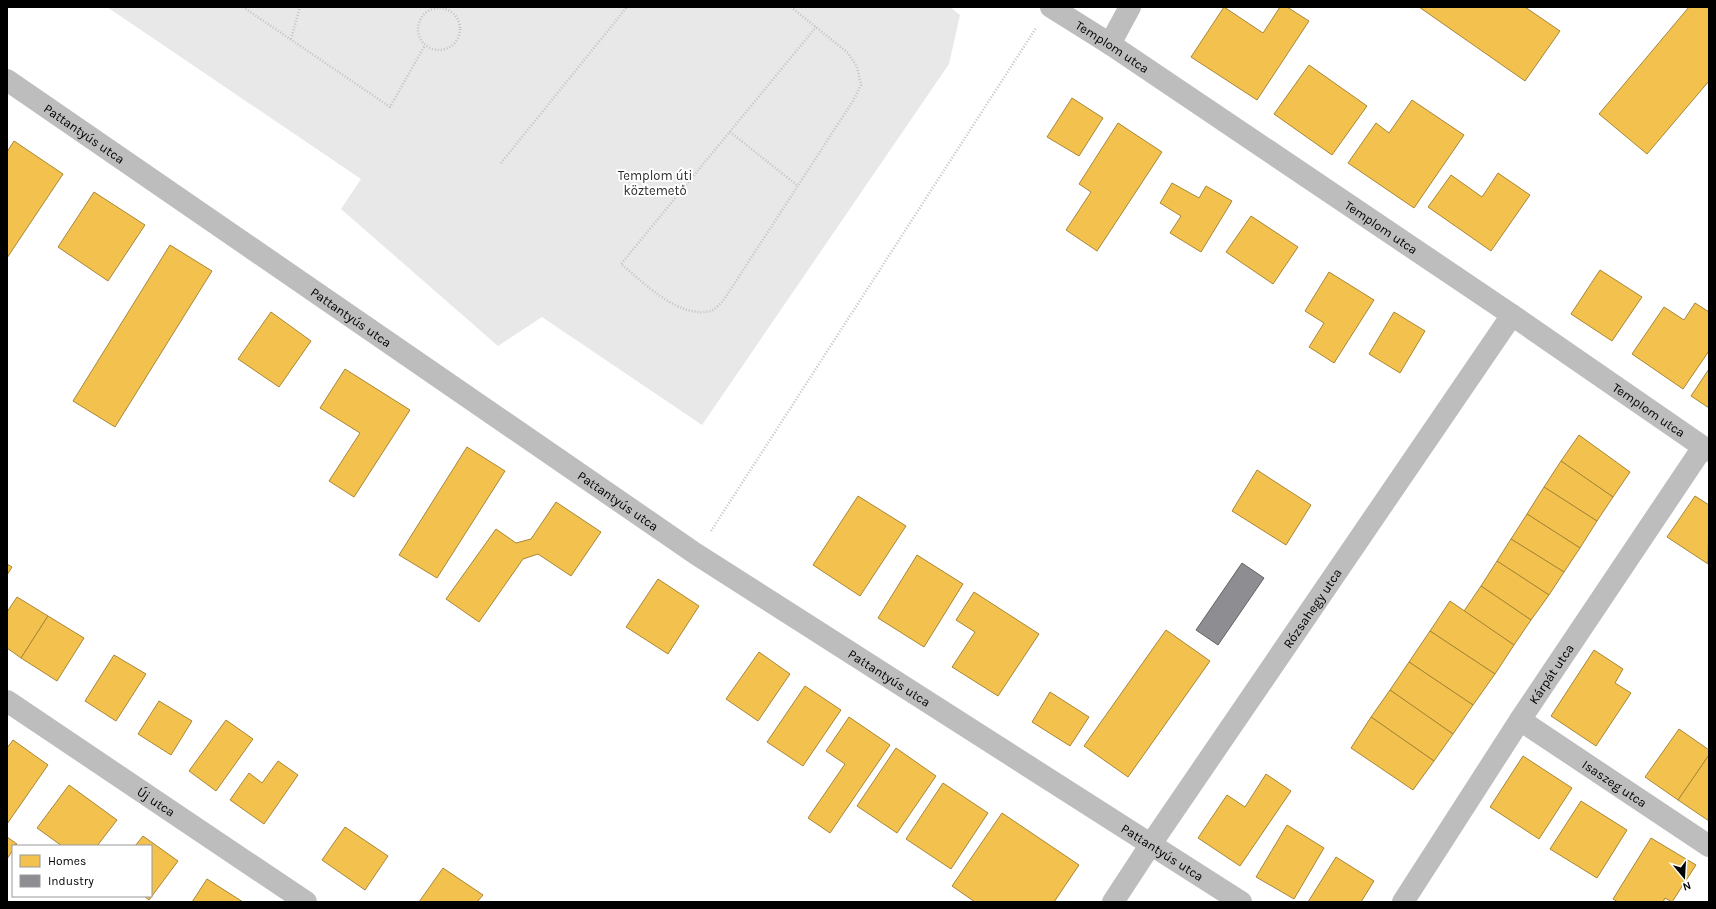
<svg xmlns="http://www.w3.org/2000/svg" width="1716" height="909" font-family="Karla,sans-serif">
<rect width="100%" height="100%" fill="#fff"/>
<path fill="#e8e8e8" d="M107,7H950L960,15L949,64L702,425L542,317L498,346L341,209L361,179Z"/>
<g fill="#f2c14e" stroke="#a98737">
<path d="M1224,7L1263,33L1280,7H1287L1309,21L1257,100L1191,57Z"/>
<path d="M1419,7H1525L1560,31L1525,81Z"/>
<path d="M1689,7H1709V81L1647,154L1599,114Z"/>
<path d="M1309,65L1367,106L1332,155L1274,114Z"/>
<path d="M1072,98L1103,118L1079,156L1047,137Z"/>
<path d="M1412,100L1464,135L1414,208L1348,163L1376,123L1389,133Z"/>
<path d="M1118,123L1162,152L1097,251L1066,230L1091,192L1079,184Z"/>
<path d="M14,141L63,174L7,258V152Z"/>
<path d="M1498,173L1530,195L1491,251L1428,207L1451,175L1482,197Z"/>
<path d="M1172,183L1199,198L1206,186L1232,201L1201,252L1170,233L1181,216L1160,203Z"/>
<path d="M94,192L145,225L108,281L58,247Z"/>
<path d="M1251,216L1298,247L1273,284L1226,252Z"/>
<path d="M170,245L212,271L115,427L73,401Z"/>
<path d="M1600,270L1642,297L1612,341L1571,314Z"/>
<path d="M1329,272L1374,300L1334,363L1309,347L1324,323L1305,311Z"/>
<path d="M1695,303L1709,312V351L1683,389L1632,354L1664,307L1684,320Z"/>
<path d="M271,312L311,341L279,387L238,359Z"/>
<path d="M1394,312L1425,331L1400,373L1369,354Z"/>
<path d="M345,369L410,410L354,497L329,481L360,433L320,408Z"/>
<path d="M1709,369V408L1691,396Z"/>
<path d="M1579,435L1630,472L1613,497L1561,461Z"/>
<path d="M467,447L505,471L437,578L399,555Z"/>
<path d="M1561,461L1613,497L1597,521L1544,487Z"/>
<path d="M1257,470L1311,505L1286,545L1232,511Z"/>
<path d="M1544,487L1597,521L1580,548L1527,514Z"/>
<path d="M858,496L906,526L860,596L813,565Z"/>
<path d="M1695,496L1709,505L1708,564L1667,537Z"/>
<path d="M556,502L601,532L571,576L538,554L523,559L479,622L446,599L496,529L516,543L531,539Z"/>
<path d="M1527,514L1580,548L1564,572L1511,539Z"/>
<path d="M1511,539L1564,572L1549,595L1497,561Z"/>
<path d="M917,555L963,584L924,647L878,618Z"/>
<path d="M1497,561L1549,595L1531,620L1481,586Z"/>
<path d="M7,564L12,567L7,575Z"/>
<path d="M658,579L699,606L668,654L626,627Z"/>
<path d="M1481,586L1531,620L1514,645L1464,611Z"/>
<path d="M974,592L1039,634L998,696L952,667L975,632L956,620Z"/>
<path d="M17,597L48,616L21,658L7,648V612Z"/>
<path d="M1450,601L1514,645L1495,674L1430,631Z"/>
<path d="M48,616L84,638L57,681L21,658Z"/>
<path d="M1166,630L1210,661L1128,777L1084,746Z"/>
<path d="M1430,631L1495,674L1473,705L1409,662Z"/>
<path d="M1594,650L1623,669L1615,683L1631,693L1596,746L1551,716Z"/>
<path d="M759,652L790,674L758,721L726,699Z"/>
<path d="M114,655L146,674L116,721L85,701Z"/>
<path d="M1409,662L1473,705L1453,734L1390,690Z"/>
<path d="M805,686L841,710L803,766L767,742Z"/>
<path d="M1390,690L1453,734L1434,761L1371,717Z"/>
<path d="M1050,692L1089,717L1070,746L1032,722Z"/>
<path d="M159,701L192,721L171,755L138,734Z"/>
<path d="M849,717L890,745L830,833L808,818L845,764L826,751Z"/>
<path d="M1371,717L1434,761L1413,790L1351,748Z"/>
<path d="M226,720L253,739L216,791L189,771Z"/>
<path d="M1679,729L1709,750V755L1678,800L1645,777Z"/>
<path d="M13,740L48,765L7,824V748Z"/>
<path d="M896,748L936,776L897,833L857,806Z"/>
<path d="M1709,755V821L1678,800Z"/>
<path d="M1523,756L1572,788L1539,839L1490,807Z"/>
<path d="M278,761L298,775L264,824L230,800L249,773L262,783Z"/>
<path d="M1266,774L1291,791L1240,866L1198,838L1227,795L1245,807Z"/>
<path d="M943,783L988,813L951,869L906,839Z"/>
<path d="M69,785L117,820L97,846H62L37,828Z"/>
<path d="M1581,801L1627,830L1597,878L1550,849Z"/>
<path d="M1002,813L1079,865L1054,902H975L952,886Z"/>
<path d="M1287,825L1324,848L1294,899L1256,877Z"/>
<path d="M345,827L388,856L365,890L322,860Z"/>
<path d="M143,836L178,861L149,900L144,896H151V846H135Z"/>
<path d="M7,837L17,844L13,846V850L7,859Z"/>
<path d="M1651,838L1696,865L1672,902L1665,898L1663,902H1618L1613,899Z"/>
<path d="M1336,857L1374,881L1361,902H1308Z"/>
<path d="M443,868L483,895L477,902H419Z"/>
<path d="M207,879L243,902H192Z"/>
</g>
<path fill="#8d8d92" stroke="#636366" d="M1242,563L1264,578L1218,645L1196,630Z"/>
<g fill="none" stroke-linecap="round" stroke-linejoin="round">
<g stroke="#c2c2c2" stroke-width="2.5" stroke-dasharray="1 2" stroke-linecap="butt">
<path d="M243,7L390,107L425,45"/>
<path d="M791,7L848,53L857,67L861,85L853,101L723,301C720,304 715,309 711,311C679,319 644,283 621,264L816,27"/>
<circle cx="439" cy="29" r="21"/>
<path d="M291,39L300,7"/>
<path d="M730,132L798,186"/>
<path d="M501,163L627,7"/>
<path d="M711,531L1036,28"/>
</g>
<g stroke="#bdbdbd" stroke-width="22">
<path id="s1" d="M1051,7L1110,44L1512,315L1709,451"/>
<path d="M1110,44L1130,7"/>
<path id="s2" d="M7,80L696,554L1241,902"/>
<path id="s3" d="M7,701L306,902"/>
<path id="s4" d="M1520,720L1709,846"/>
<path id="s5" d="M1113,902L1151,844L1512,315"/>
<path id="s6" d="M1403,902L1520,720L1703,447"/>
</g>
</g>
<g text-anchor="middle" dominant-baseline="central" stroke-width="4" stroke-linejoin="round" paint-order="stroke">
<g font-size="13" fill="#000" stroke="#fff">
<text stroke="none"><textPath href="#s1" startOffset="73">Templom utca</textPath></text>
<text stroke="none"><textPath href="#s2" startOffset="94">Pattantyús utca</textPath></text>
<text stroke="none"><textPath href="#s1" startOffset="397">Templom utca</textPath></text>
<text stroke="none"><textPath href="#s2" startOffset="418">Pattantyús utca</textPath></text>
<text stroke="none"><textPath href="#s1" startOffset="721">Templom utca</textPath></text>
<text stroke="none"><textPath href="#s2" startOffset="742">Pattantyús utca</textPath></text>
<text stroke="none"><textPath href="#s5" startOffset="355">Rózsahegy utca</textPath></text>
<text stroke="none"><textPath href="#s6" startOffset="272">Kárpát utca</textPath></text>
<text stroke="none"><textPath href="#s2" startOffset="1066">Pattantyús utca</textPath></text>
<text stroke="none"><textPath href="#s4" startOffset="114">Isaszeg utca</textPath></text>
<text stroke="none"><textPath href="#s3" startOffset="180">Új utca</textPath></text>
<text stroke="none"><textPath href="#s2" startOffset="1390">Pattantyús utca</textPath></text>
</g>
<g font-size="13" fill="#2c2c2c" stroke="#fff">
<text x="655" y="175">Templom úti<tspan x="655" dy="15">köztemető</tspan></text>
</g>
</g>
<rect width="1716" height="909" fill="none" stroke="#000000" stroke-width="16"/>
<rect x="12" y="845" width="140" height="52" fill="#ffffff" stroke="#999999"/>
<rect x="20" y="855" width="20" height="12" fill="#f2c14e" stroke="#999999"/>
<text x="48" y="865" font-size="12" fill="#000000">Homes</text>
<rect x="20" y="875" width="20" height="12" fill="#8d8d92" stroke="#999999"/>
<text x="48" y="885" font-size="12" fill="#000000">Industry</text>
<g transform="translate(1684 877) rotate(162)" stroke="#ffffff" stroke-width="3" paint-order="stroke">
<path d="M0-3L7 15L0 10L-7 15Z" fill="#000000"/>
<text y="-6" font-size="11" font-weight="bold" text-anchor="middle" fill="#000000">N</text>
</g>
</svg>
